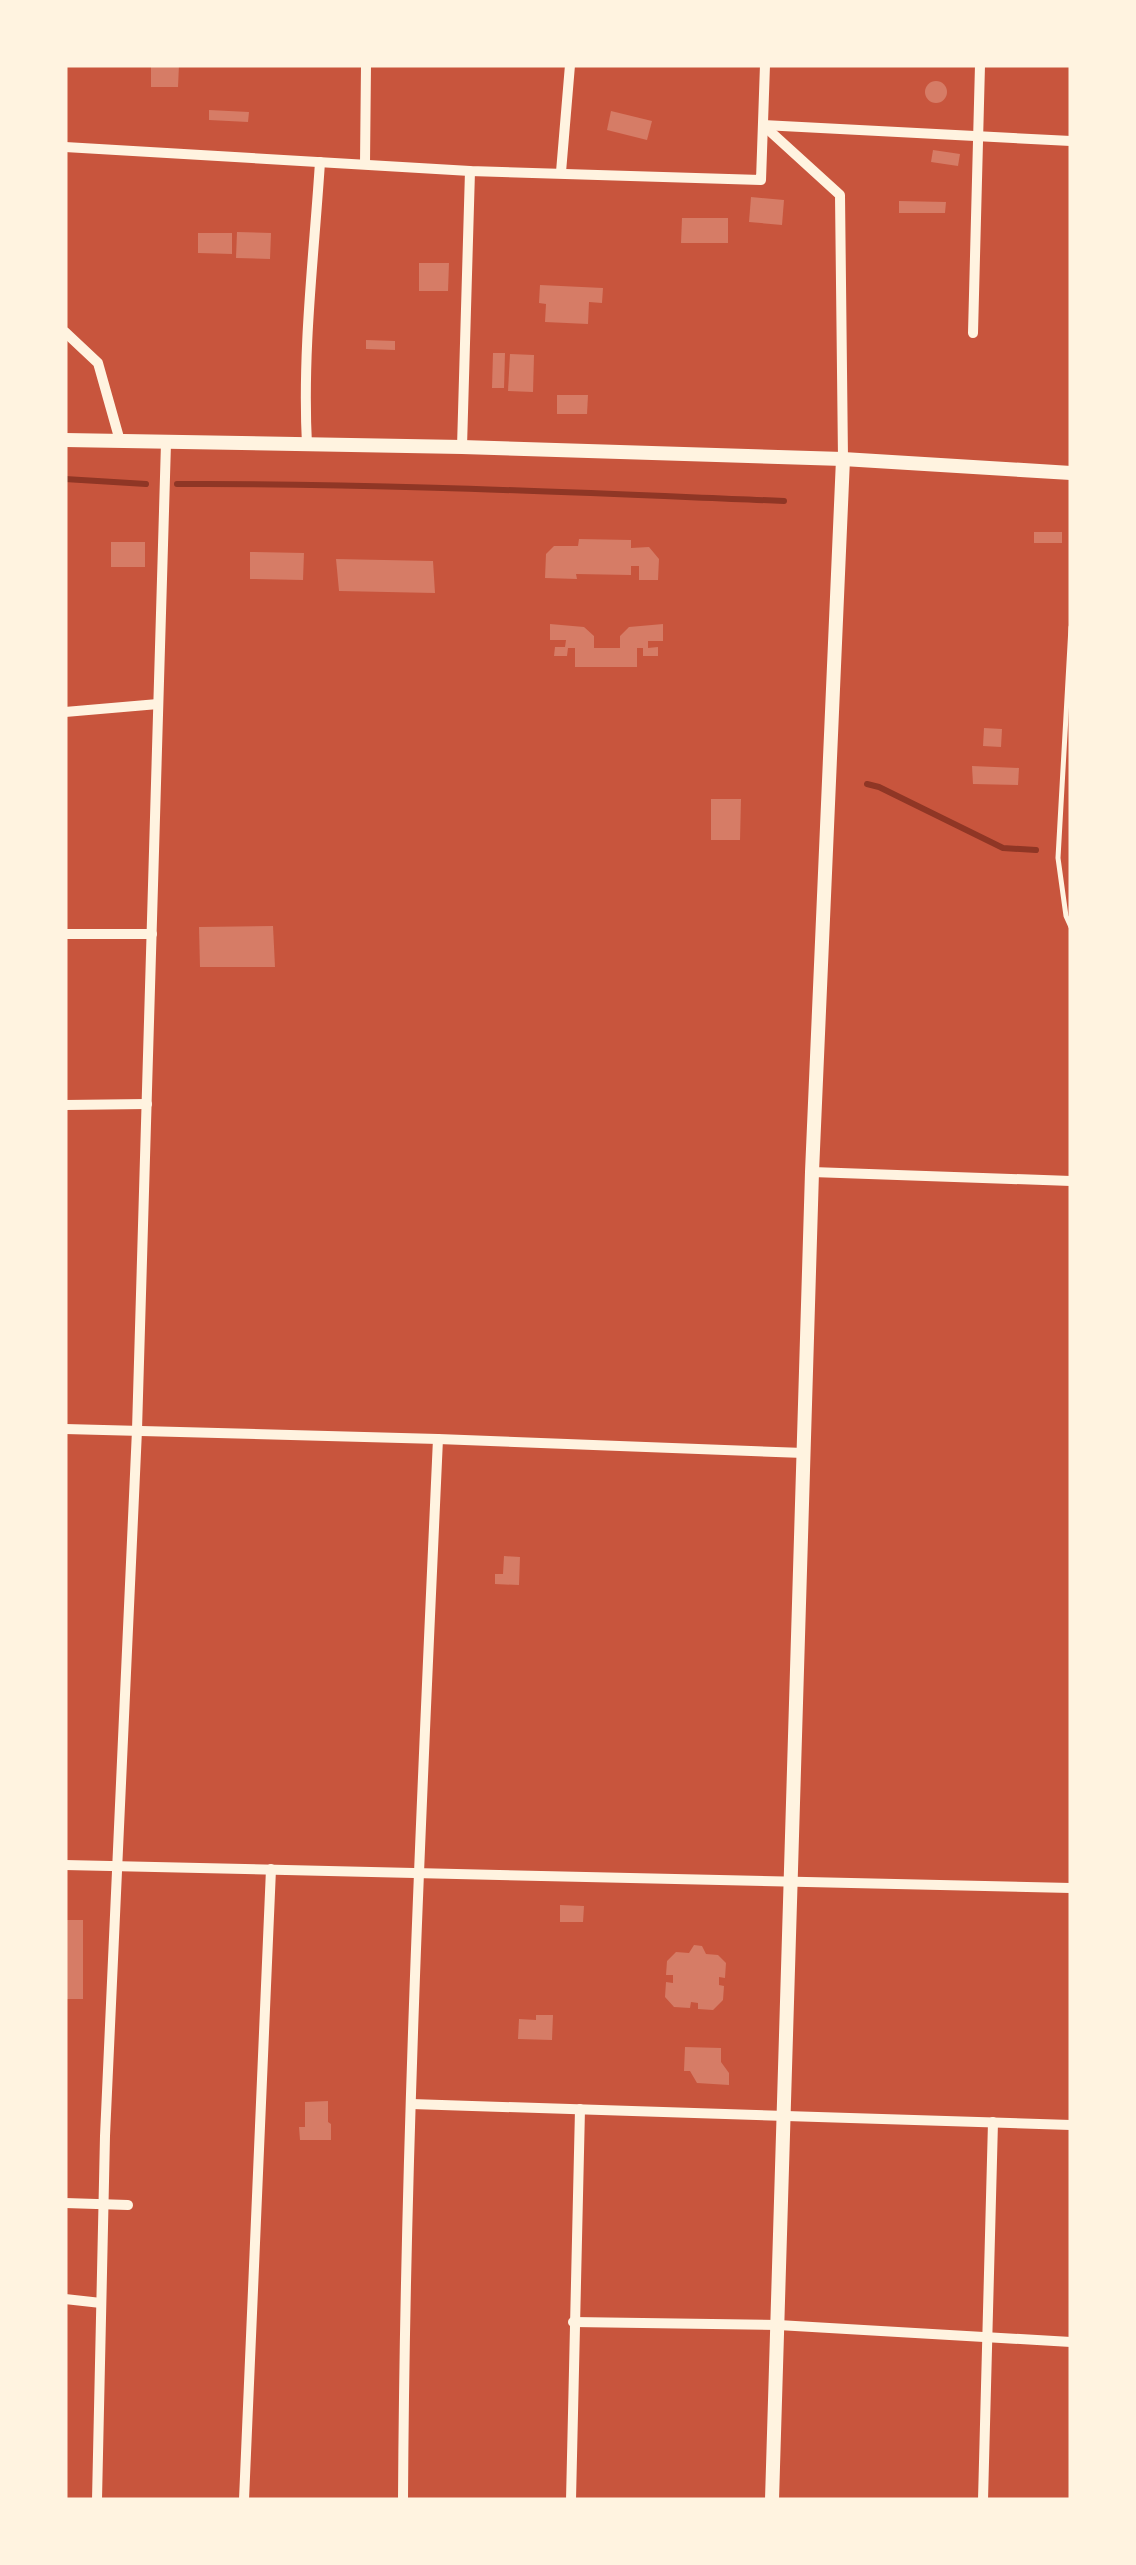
<svg xmlns="http://www.w3.org/2000/svg" width="1136" height="2565" font-family="Barlow,sans-serif">
<rect width="100%" height="100%" fill="#c8553d"/>
<g fill="none" stroke-linecap="round" stroke-linejoin="round">
<g stroke="#8f3625" stroke-width="6">
<path d="M65,479L146,484"/>
<path d="M177,484C380,483 582,493 784,501"/>
<path d="M867,784L879,787L1003,848L1036,850"/>
</g>
</g>
<g fill="#d67c66">
<path d="M151,65H179L178,87H151Z"/>
<circle cx="936" cy="92" r="11"/>
<path d="M209,110L249,112L248,122L209,120Z"/>
<path d="M611,111L652,121L647,140L607,130Z"/>
<path d="M933,150L960,154L958,166L931,162Z"/>
<path d="M751,197L784,200L782,225L749,222Z"/>
<path d="M899,201L946,202L945,213H899Z"/>
<path d="M682,218H728V243H681Z"/>
<path d="M237,232L271,233L270,259L236,258Z"/>
<path d="M198,233H232V254L198,253Z"/>
<path d="M419,263H449L448,291H419Z"/>
<path d="M540,285L603,288L602,303L589,302L588,324L545,322L546,304L539,303Z"/>
<path d="M366,340L395,341V350L366,349Z"/>
<path d="M493,353H505L504,388H492Z"/>
<path d="M510,354L534,355L533,392L508,391Z"/>
<path d="M557,395H588L587,414H557Z"/>
<rect x="1034" y="532" width="28" height="11"/>
<path d="M579,539L631,540V548L649,547L659,559L658,580H639V566H631V575L576,574L577,579L545,578L546,554L554,546H578Z"/>
<rect x="111" y="542" width="34" height="25"/>
<path d="M250,552L304,553L303,580L250,579Z"/>
<path d="M336,559L433,561L435,593L339,591Z"/>
<path d="M550,624L584,627L594,636V648H620V636L629,627L663,624V641H648V648L658,647V656H643V648H637V667H575V648H568L567,656H554L555,647H565L566,640H550Z"/>
<path d="M984,728L1002,729L1001,747L983,746Z"/>
<path d="M972,766L1019,768L1018,785L973,784Z"/>
<path d="M711,799H741L740,840H711Z"/>
<path d="M273,926L275,967H200L199,927Z"/>
<path d="M504,1556L520,1557L519,1585L495,1584V1574H503Z"/>
<path d="M560,1905L584,1906L583,1922H560Z"/>
<rect x="65" y="1920" width="18" height="79"/>
<path d="M694,1945L702,1946L706,1954L718,1955L726,1963L725,1978L719,1977V1985L724,1986L723,2000L713,2010L698,2009V2003L691,2002L690,2008L674,2007L665,1997L666,1982L673,1983V1975H666L667,1961L676,1952L689,1953Z"/>
<path d="M536,2015H553L552,2040L518,2039L519,2019L536,2020Z"/>
<path d="M685,2047L721,2048V2062L729,2073V2085L697,2083L690,2071H684Z"/>
<path d="M328,2101V2122L331,2124V2140H300L299,2127H305V2102Z"/>
</g>
<g fill="none" stroke-linecap="round" stroke-linejoin="round">
<path stroke="#fff3e0" stroke-width="5" d="M1071,627L1058,858L1066,916L1071,927"/>
<g stroke="#fff3e0" stroke-width="10">
<path d="M763,125L840,195L843,459"/>
<path d="M763,125L1071,141"/>
<path d="M65,147L470,171L761,180L765,65"/>
<path d="M365,163L366,65"/>
<path d="M561,172L570,65"/>
<path d="M65,332L98,363L120,441"/>
<path d="M973,333L980,65"/>
<path d="M307,445C302,350 314,256 320,162"/>
<path d="M462,447L470,171"/>
<path d="M65,712L158,704"/>
<path d="M65,934H152"/>
<path d="M65,1105L147,1104"/>
<path d="M812,1172L1071,1181"/>
<path d="M65,1429L438,1439L804,1453"/>
<path d="M65,1865L1071,1888"/>
<path d="M411,2104L1071,2125"/>
<path d="M65,2203L128,2205"/>
<path d="M65,2299L101,2303"/>
<path d="M573,2322L778,2325L1071,2342"/>
<path d="M97,2500L105,2136L137,1430L166,443"/>
<path d="M244,2500L271,1869"/>
<path d="M403,2500C405,2146 422,1792 438,1439"/>
<path d="M571,2500L580,2109"/>
<path d="M983,2500L993,2122"/>
</g>
<g stroke="#fff3e0" stroke-width="14">
<path d="M65,440L462,447L843,459L1071,473"/>
<path d="M772,2500L812,1172L843,459"/>
</g>
</g>
<rect width="1136" height="2565" fill="none" stroke="#fff3e0" stroke-width="135"/>
</svg>
